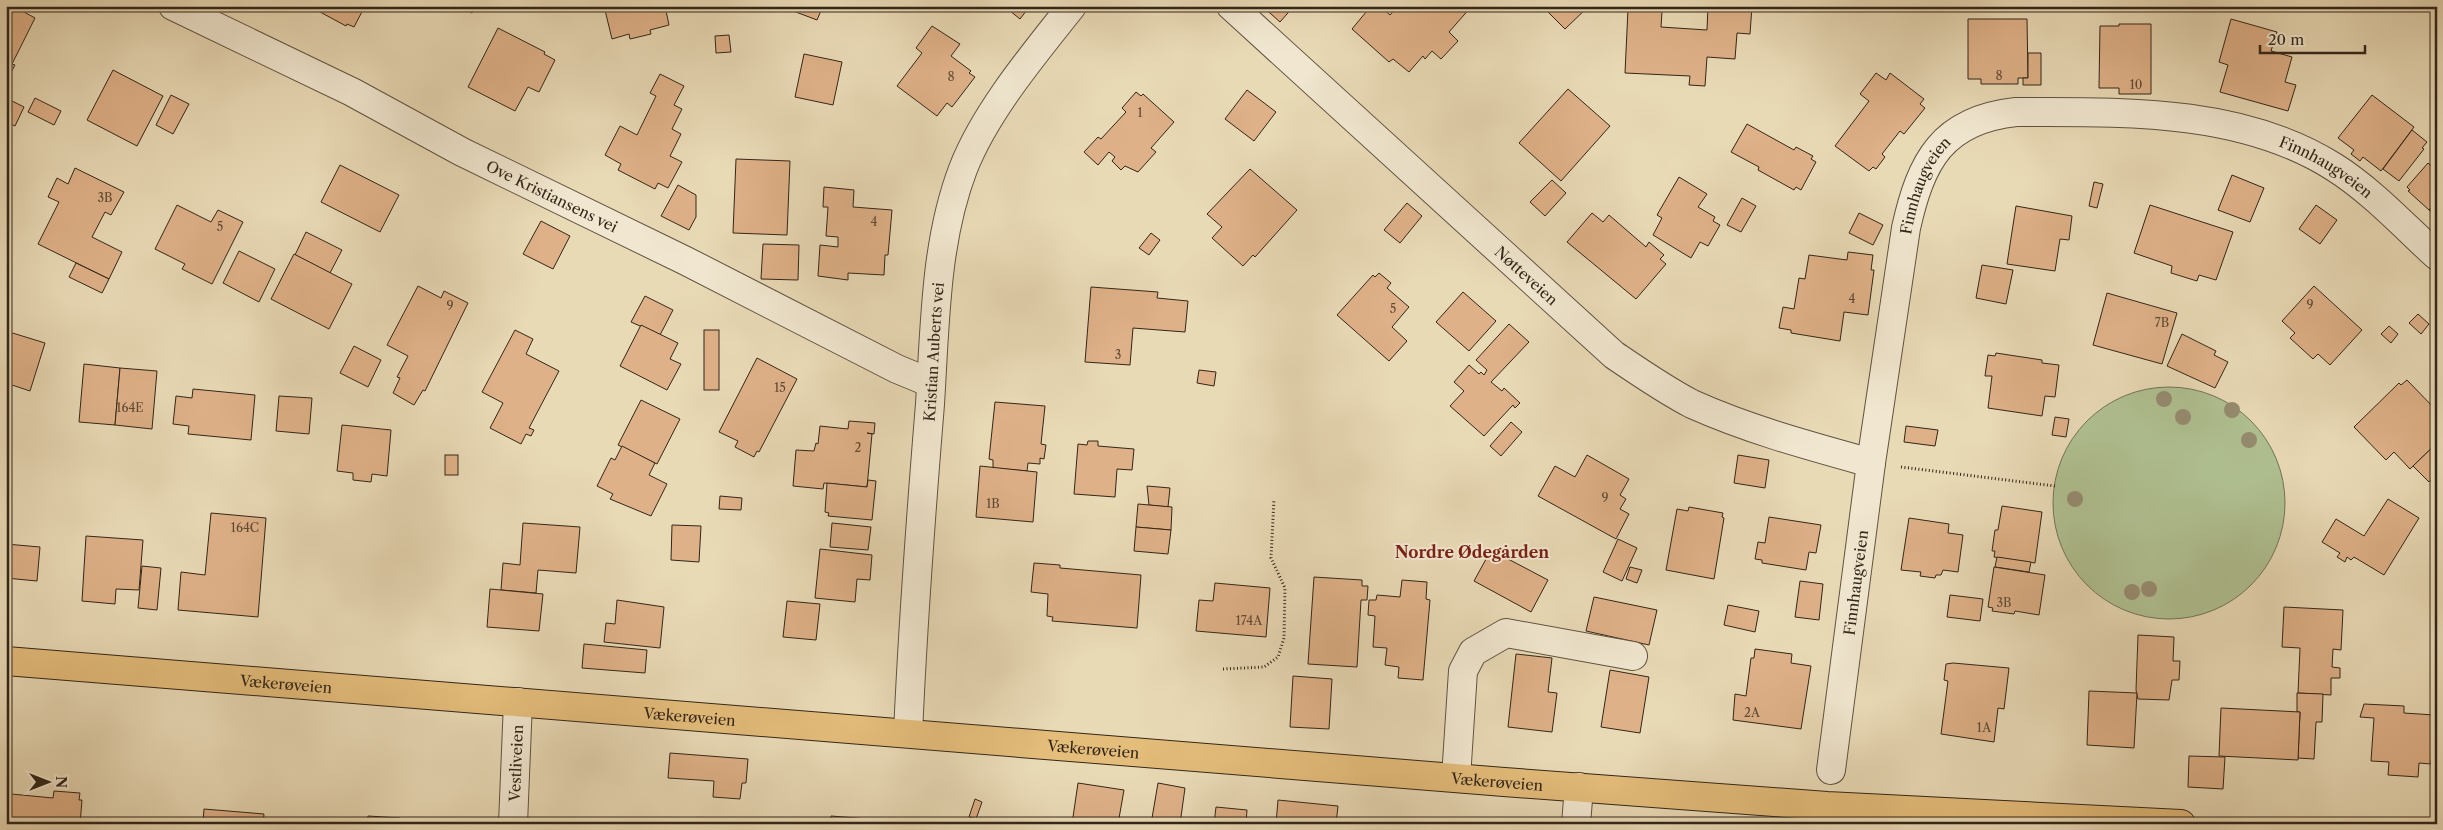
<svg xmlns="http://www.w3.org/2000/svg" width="2443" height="830" font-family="'Libre Caslon Text',serif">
<rect width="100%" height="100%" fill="#e9dab6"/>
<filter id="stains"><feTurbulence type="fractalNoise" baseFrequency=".004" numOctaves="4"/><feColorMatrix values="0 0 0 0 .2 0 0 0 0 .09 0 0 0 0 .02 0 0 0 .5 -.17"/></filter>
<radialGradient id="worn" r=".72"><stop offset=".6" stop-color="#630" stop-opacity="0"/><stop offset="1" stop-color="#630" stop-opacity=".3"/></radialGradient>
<circle fill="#b0c192" stroke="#717456" cx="2169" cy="503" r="116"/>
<g fill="#dfb188" stroke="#322619">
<path d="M6,6H13L35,18L12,64L15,65L6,82Z"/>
<path d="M309,6H365L354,27L347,24L346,26Z"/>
<path d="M460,6H476L472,13Z"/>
<path d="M604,6H665L669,25L650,30L651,34L630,39L629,34L612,39Z"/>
<path d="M780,6H823L817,20Z"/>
<path d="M1004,6H1030L1020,19Z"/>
<path d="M1262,6H1294L1280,22Z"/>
<path d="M1371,6H1380L1390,15L1398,6L1471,7L1449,32L1458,41L1441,59L1432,51L1425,59L1423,56L1409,72L1393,59L1389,62L1352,29Z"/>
<path d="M1548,6H1589L1565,29L1545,9Z"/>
<path d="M1708,6H1752L1750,34L1737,33L1735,59L1707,57L1705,86L1689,85L1690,76L1625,73L1628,9L1662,11L1661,27L1707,30Z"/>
<path d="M1968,19H2027L2028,78H2018V84H1981V79H1968Z"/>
<path d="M2231,19L2277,32L2271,51L2292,57L2285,82L2296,85L2288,111L2220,92L2228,65L2219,62Z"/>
<path d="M2119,24H2151V94H2119V88H2099L2100,26H2119Z"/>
<path d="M932,26L960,44L951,56L971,71L969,73L975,77L952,107L947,103L937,116L897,86L922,53L916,48Z"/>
<path d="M498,28L545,52L544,54L555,60L539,92L528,87L515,111L468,87Z"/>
<path d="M729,35L731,52L716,53L715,36Z"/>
<path d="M2028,53H2041V85H2023V78H2028Z"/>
<path d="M804,54L842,62L833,105L795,97Z"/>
<path d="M113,70L163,96L137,146L87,120Z"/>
<path d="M1876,73L1886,80L1890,73L1924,99L1920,104L1925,108L1904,134L1900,131L1882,154L1885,157L1876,169L1873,167L1869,171L1835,146L1869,101L1860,94Z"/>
<path d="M660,74L684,86L674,105L682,109L672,129L681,134L670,156L682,162L668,188L658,183L655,189L618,170L621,164L605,155L620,126L637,135L656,96L650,93Z"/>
<path d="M1568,89L1610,126L1561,181L1519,143Z"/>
<path d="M1247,90L1276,112L1254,141L1225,119Z"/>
<path d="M1136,92L1141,96L1143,94L1174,122L1151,148L1156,152L1138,172L1125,166L1121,170L1112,161L1115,157L1109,152L1098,165L1084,152L1098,137L1101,139L1126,112L1122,108Z"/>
<path d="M171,95L189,104L173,134L156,125Z"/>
<path d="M2372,95L2414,127L2381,171L2363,157L2360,161L2351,154L2354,150L2338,138Z"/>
<path d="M6,98L24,107L15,126L6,122Z"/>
<path d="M35,98L61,111L54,125L28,112Z"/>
<path d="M1747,124L1794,150L1796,147L1813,156L1811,159L1816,162L1801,190L1796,187L1794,190L1758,170L1759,167L1731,152Z"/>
<path d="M2412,130L2427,142L2422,148L2424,149L2399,181L2383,169Z"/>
<path d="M736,159L790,161L787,235L733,233Z"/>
<path d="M2428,163L2437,171V202L2429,210L2408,191L2410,190L2407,187Z"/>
<path d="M340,165L399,195L380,232L321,202Z"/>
<path d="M75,168L124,192L111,215L105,212L92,237L122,252L109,279L38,244L59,202L48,197L57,178L68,184Z"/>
<path d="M1250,169L1297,210L1255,257L1253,255L1243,266L1212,238L1222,227L1207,214Z"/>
<path d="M2232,175L2264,188L2250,222L2218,210Z"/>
<path d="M1679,177L1707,194L1698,207L1715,217L1713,221L1720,225L1708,246L1700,242L1691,258L1653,235L1662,218L1657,215Z"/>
<path d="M1552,180L1566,193L1545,216L1530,202Z"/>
<path d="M2094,182L2103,184L2097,208L2089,206Z"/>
<path d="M678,185L696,195V217L689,230L661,216Z"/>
<path d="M824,187L854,190L853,207L892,210L888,255H885L884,275L848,273V280L818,276L820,245L838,247V237L826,236L828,207H823Z"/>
<path d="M1742,198L1756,206L1741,232L1727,225Z"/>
<path d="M2437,202V216L2429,210Z"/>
<path d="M1407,203L1422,216L1400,243L1384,230Z"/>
<path d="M177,205L211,222L218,210L243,222L212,284L182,269L185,264L155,249Z"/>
<path d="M2150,205L2233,232L2216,280L2199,275L2197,281L2171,273L2172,266L2134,253Z"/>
<path d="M2316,205L2337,220L2320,244L2299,229Z"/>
<path d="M2016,206L2072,216L2069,240L2060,239L2055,271L2007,264Z"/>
<path d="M1592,213L1603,222L1609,215L1646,247L1649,242L1664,255L1660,259L1666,264L1636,299L1567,242Z"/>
<path d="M1859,213L1883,225L1873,245L1849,233Z"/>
<path d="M541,221L570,236L553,269L523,254Z"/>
<path d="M306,232L342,250L330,273L295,255Z"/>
<path d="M1151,233L1160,240L1149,255L1139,248Z"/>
<path d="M763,244L799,245L798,280L761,279Z"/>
<path d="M239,251L275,269L259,302L223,283Z"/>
<path d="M1848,252L1873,255L1871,270H1874L1868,315L1844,312L1840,341L1791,333V330L1779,328L1783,307L1794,309L1799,278L1805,279L1809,255L1847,260Z"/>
<path d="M294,254L352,284L329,329L271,299Z"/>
<path d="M76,263L109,279L102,293L69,277Z"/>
<path d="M1982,265L2013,270L2006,304L1976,298Z"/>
<path d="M1379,273L1391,283L1387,288L1409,307L1392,327L1407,341L1389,361L1337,315L1373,275L1375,277Z"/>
<path d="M418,286L441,298L444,291L468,303L425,391L423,390L414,405L393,393L400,378L397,377L408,356L387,345Z"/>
<path d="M2314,286L2362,330L2330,365L2318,354L2313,359L2290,338L2295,333L2282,321Z"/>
<path d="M1091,287L1158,292L1157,298L1188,301L1185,332L1133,328L1130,365L1085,362Z"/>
<path d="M1463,292L1496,321L1469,351L1436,322Z"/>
<path d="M2107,293L2177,313L2162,364L2093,345Z"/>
<path d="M645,296L673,310L660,335L631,322Z"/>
<path d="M2418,314L2429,324L2421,334L2409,323Z"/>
<path d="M1509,324L1529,342L1491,382L1502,391L1504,388L1520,403L1515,408L1513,405L1484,436L1450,406L1464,391L1454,382L1469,365L1479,374L1481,372L1484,375L1487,370L1476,360Z"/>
<path d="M641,325L678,343L670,359L681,364L667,390L620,366Z"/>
<path d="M2389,326L2398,334L2391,343L2381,334Z"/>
<path d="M515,330L533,339L526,354L559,371L529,428L534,430L531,436L526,434L521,444L490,428L503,403L482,392Z"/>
<rect x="704" y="330" width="15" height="60"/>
<path d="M6,331L45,343L30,391L6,383Z"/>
<path d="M2182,334L2216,351L2214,355L2228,362L2215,388L2167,366Z"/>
<path d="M354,346L381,360L368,387L340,373Z"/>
<path d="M1996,353L2042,360V363L2059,365L2055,397L2045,396L2042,416L1988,408L1992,376H1985L1988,355L1995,356Z"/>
<path d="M757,358L797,379L759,452L757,451L754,457L735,447L738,441L719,432Z"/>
<path d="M84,364L120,368L115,425L79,422Z"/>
<path d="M120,368L157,371L152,429L115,425Z"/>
<path d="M1199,370L1216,372L1214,386L1197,383Z"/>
<path d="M2407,380L2437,411L2432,417L2437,422V443L2410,469L2394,452L2386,460L2354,427L2399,383L2401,385Z"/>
<path d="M193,389L255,395L251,440L188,434L189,426L173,424L176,396L192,398Z"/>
<path d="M279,396L312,398L309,434L276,431Z"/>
<path d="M641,400L680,419L657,464L618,445Z"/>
<path d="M995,402L1045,406L1041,444L1046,445L1044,459L1040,458V464L1028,463L1027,471L993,468V460L989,459Z"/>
<path d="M2055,417L2069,419L2066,437L2052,435Z"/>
<path d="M849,421L875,423L874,434L867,433L872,434L867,487L824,483L823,489L793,486L796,450L814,451L816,443L818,444L820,426L848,429Z"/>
<path d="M1511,422L1522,432L1501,456L1490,446Z"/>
<path d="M342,425L391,430L387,476L372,474L371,482L353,480V473L337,471Z"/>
<path d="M1906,426L1938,430L1935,446L1904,442Z"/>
<path d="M1088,441H1098V446L1134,449L1132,470L1117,469L1115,497L1074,494L1078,444L1087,445Z"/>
<path d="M2437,443V474L2429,482L2413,466Z"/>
<path d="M622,446L655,463L649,475L667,484L651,516L610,499L613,494L597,486L611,458L615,460Z"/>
<rect x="445" y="455" width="13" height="20"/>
<path d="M1587,455L1629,479L1620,495L1626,499L1620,509L1629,514L1616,539L1538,496L1555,466L1575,477Z"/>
<path d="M1738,455L1769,460L1765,488L1734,483Z"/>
<path d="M980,466L1037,472L1033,522L976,517Z"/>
<path d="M868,480L876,481L872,520L828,516L829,513L825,512L827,483L867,487Z"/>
<path d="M1147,486L1170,488L1168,507L1149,505Z"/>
<path d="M720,496L742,498L741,510L719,509Z"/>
<path d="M2388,499L2419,518L2384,575L2354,557L2351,560L2347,557L2345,562L2337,557L2340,553L2322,542L2336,519L2364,536Z"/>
<path d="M1138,504L1172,507L1171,530L1136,527Z"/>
<path d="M2002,506L2042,512L2035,563L1994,557L1995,551H1992L1995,530H1998Z"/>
<path d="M1689,507L1723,513L1722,517L1724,518L1714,579L1666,570L1677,509L1688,511Z"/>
<path d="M211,513L266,518L258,617L178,610L181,572L205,575Z"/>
<path d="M1769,517L1821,525L1816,553L1809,552L1806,570L1762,563V560L1755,559L1758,542L1765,543Z"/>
<path d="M1909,518L1949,524L1948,533L1963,535L1958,572L1943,570L1941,575H1936L1935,578L1920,576L1921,572L1901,570Z"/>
<path d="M523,523L580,527L576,573L538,570L536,593L501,590L503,563L520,565Z"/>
<path d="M832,523L871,527L868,550L830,547Z"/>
<path d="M672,525L701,526L699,562L671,560Z"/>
<path d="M1136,527L1171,530L1168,554L1134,551Z"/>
<path d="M86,536L143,540L139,590L116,589L115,604L82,601Z"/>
<path d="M1618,539L1637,548L1622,581L1603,572Z"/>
<path d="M6,544L40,547L37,581L6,578Z"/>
<path d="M820,549L872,555L870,580L857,579L855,602L815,598Z"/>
<path d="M1491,550L1548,580L1531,612L1474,581Z"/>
<path d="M1997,557L2031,562L2029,572L1995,567Z"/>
<path d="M1034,563L1060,565V568L1141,575L1137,628L1052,621L1053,617L1047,616L1048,594L1031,592Z"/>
<path d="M142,566L161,568L157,610L138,608Z"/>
<path d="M1630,567L1642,570L1637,583L1626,579Z"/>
<path d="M1994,567L2045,575L2039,615L2015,611L2014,614L1992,611L1993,608L1988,607Z"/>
<path d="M1314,577L1362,580V586H1368L1367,600H1361L1357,667L1308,664Z"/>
<path d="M1402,580L1427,582L1426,599L1430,600L1423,680L1398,678L1399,667L1385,665L1387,648L1373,647L1375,616L1368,615L1369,600H1376L1377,595L1400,597Z"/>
<path d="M1800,581L1823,584L1819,620L1795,617Z"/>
<path d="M1215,583L1270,588L1266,637L1196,631L1199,600L1213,601Z"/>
<path d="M490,589L543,594L539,631L487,627Z"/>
<path d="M1950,595L1983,599L1980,621L1947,617Z"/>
<path d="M1594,597L1657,610L1649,645L1586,631Z"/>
<path d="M617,600L664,607L660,648L604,642L606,623L615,624Z"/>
<path d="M787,601L820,604L816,640L783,637Z"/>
<path d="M1728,605L1759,611L1755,632L1724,625Z"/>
<path d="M2284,607L2343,610L2341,650L2333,649L2332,667L2340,668V678H2331V695L2298,693L2300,648L2282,647Z"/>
<path d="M2138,635L2174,637L2173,661H2180L2179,680H2172L2169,700L2138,699L2136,690Z"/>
<path d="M584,644L647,650L645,673L582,668Z"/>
<path d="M1755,649L1792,654L1791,663L1811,666L1801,729L1733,720L1735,694L1746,696L1751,658H1754Z"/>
<path d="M1516,654L1552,658L1548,692L1557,693L1552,732L1508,727Z"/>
<path d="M1953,663L2009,668L2004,709L1998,708L1994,742L1941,734L1948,681L1944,680L1946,664Z"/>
<path d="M1610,670L1649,677L1640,733L1601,727Z"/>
<path d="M1293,676L1332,679L1329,729L1290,727Z"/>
<path d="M2089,691L2137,693L2134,748L2087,745Z"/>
<path d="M2297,693L2323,694L2322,722H2316L2314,759L2298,758L2300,712H2297Z"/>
<path d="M2364,704L2404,706V713L2434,715V718H2437V760H2431V764L2419,763L2418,777L2388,775L2389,762L2371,761L2374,718L2360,717Z"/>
<path d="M2221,708L2300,712L2298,760L2219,756Z"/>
<path d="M670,753L748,759L746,783H742L740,799L713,797L714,781L668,778Z"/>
<path d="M2189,756L2225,757L2223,789L2188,787Z"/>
<path d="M1078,783L1124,790L1118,824H1072Z"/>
<path d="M1158,783L1185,788L1180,824H1151Z"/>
<path d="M54,791L80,793L79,800H82L80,824H9L11,794L53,798Z"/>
<path d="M975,799L982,802L976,819L969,817Z"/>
<path d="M1278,800L1338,806L1336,824H1276Z"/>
<path d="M1216,807L1247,810L1246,824H1214Z"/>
<path d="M204,809L264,814L263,824H189L190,821H203Z"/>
<path d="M368,816L400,818L399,824H367Z"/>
<path d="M831,816L919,823L830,824Z"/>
</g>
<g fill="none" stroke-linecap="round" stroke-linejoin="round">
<g stroke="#605340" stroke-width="30">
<g id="minor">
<path id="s1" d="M173,6L352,92L462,152L686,261L897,369L931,383"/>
<path id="s2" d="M1231,6L1614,355C1639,372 1665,390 1692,404C1750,430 1810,446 1871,463"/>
<path id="s3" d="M908,733C913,623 921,513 930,404C935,326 935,242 963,169C985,112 1034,54 1072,6"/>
<path id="s4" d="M1831,770L1871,463L1906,228C1921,161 1942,120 2016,112C2122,112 2241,108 2334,167C2372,191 2404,226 2437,256"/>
<path d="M1456,778L1463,671L1473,652L1506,633L1633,656"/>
<path id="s5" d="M513,824L518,702"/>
<path d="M1576,824L1579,787"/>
</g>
</g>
<g stroke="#322619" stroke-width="30">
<g id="major">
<path id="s6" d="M6,661L1504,782L1827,806L2181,824"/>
</g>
</g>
<g stroke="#322619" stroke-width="3" stroke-dasharray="1 2.5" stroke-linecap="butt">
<path d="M1901,467L2055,486"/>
<path d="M1223,669L1264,667L1278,657L1284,638L1285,588L1271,558L1274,499"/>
</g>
<use href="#minor" stroke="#f1e7d0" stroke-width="28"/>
<use href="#major" stroke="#e4bd7b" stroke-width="28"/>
</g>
<g fill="#968c70">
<circle cx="2164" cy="399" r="8"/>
<circle cx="2232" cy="410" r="8"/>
<circle cx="2183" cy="417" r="8"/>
<circle cx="2249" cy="440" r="8"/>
<circle cx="2075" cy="499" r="8"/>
<circle cx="2149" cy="589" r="8"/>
<circle cx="2132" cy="592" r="8"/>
</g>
<g text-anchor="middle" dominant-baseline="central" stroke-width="4" stroke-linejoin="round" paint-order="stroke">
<g font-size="12" fill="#5d4935">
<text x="1999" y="75">8</text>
<text x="951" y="76">8</text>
<text x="2136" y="84">10</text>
<text x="1140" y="112">1</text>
<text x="105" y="197">3B</text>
<text x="874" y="221">4</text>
<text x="220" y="226">5</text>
<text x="1852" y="298">4</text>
<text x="2310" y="304">9</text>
<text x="450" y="305">9</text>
<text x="1393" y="308">5</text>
<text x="2162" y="322">7B</text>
<text x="1118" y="354">3</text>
<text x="780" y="387">15</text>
<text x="130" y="407">164E</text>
<text x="858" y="447">2</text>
<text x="1605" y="497">9</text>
<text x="993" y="503">1B</text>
<text x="245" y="527">164C</text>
<text x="2004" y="602">3B</text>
<text x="1249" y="620">174A</text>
<text x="1752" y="712">2A</text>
<text x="1984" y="727">1A</text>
</g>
<g font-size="15" fill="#322619" stroke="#f1e7d0">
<text stroke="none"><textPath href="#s4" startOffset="1042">Finnhaugveien</textPath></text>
<text stroke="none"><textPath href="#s4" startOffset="594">Finnhaugveien</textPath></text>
<text stroke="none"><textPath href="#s1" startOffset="424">Ove Kristiansens vei</textPath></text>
<text stroke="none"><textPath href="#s2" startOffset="400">Nøtteveien</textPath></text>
<text stroke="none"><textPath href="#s3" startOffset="382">Kristian Auberts vei</textPath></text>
<text stroke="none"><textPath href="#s4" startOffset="189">Finnhaugveien</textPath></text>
<text stroke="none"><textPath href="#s6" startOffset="281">Vækerøveien</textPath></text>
<text stroke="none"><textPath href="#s6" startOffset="686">Vækerøveien</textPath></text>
<text stroke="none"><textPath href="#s6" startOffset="1091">Vækerøveien</textPath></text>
<text stroke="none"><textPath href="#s5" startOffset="61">Vestliveien</textPath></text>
<text stroke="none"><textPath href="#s6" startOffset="1496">Vækerøveien</textPath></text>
</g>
<g font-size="16" font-weight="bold" fill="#7a1f14" stroke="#f1e7d0">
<text x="1472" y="552">Nordre Ødegården</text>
</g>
</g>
<rect width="2443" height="830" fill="none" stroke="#e9dab6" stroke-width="25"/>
<rect x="8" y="8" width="2428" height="815" fill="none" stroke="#322619" stroke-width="2.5"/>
<rect x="12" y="12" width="2418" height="805" fill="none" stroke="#322619"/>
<g transform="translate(48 782) rotate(90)" stroke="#f1e7d0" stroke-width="4" paint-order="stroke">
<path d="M0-4L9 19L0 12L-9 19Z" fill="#322619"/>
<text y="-8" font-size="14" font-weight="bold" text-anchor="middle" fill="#322619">N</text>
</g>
<path d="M2260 45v8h105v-8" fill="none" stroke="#322619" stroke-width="2.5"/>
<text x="2268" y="45" font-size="15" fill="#322619" stroke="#f1e7d0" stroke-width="4" paint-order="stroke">20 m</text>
<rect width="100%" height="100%" filter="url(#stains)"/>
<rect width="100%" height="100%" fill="url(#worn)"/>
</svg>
